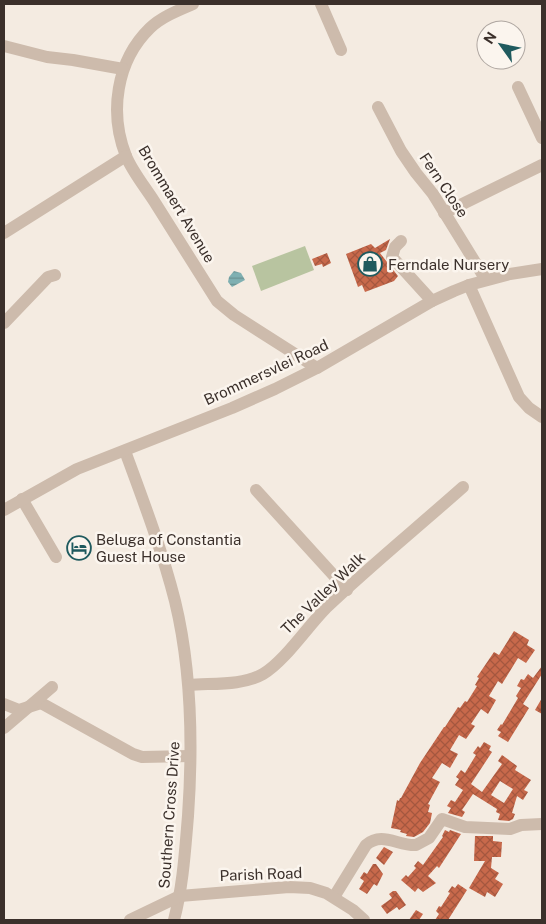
<svg xmlns="http://www.w3.org/2000/svg" width="546" height="924" font-family="'Public Sans',sans-serif">
<defs>
<pattern id="water-rules" width="6" height="5" patternUnits="userSpaceOnUse" patternTransform="scale(1.25)"><rect width="6" height="5" fill="#7fb0b2"/><path d="M0 2.5h6" fill="none" stroke="#699091"/></pattern>
<pattern id="building-cross-hatch" width="8" height="8" patternUnits="userSpaceOnUse" patternTransform="scale(1.25)"><rect width="8" height="8" fill="#c8694b"/><path d="M0 0l8 8M0 8l8-8" fill="none" stroke="#a4573f"/></pattern>
</defs>
<rect width="100%" height="100%" fill="#f4ebe1"/>
<path fill="#b8c4a0" d="M305,246L314,270L261,291L252,266Z"/>
<path fill="url(#water-rules)" d="M234,271L241,273L245,280L232,287L228,282L229,277Z"/>
<g fill="url(#building-cross-hatch)" fill-rule="evenodd">
<path d="M390,239L386,250L380,253L398,276L394,281L365,292L362,285L358,287L346,254L371,244L375,248Z"/>
<path d="M327,253L331,263L323,267L322,264L315,266L312,259Z"/>
<path d="M514,631L529,640L527,645L535,650L526,663L518,658L502,684L498,681L489,696L496,700L488,714L481,709L471,724L475,726L466,739L459,735L450,750L458,754L450,768L442,763L432,778L440,782L428,804L430,805L428,812L432,813L430,823L423,832L414,837L406,836L407,834L400,832L401,830L391,828L397,800L399,801L400,798H401L420,763L444,727H445L458,707L460,708L465,701L467,702L477,686L475,685L479,678L477,677L494,652L499,655Z"/>
<path d="M542,666V674L523,704L529,708L508,742L498,736L501,732L497,730L501,724L502,725L518,698L516,696L521,688L517,686L521,679L524,680L528,674L533,678Z"/>
<path d="M542,698V714L535,710Z"/>
<path d="M484,742L491,746L489,750L492,752L471,784L482,792L502,764L498,761L502,755L517,766L515,770L531,780L524,790L528,792L523,800L517,796L512,813L515,814L513,819L509,821L498,820L500,814L496,812L497,809L473,794L462,810L465,812L462,817L448,813L451,808L447,806L451,800L455,802L463,790L455,785L459,779L456,777L461,770L465,773L476,755L473,753L478,746L480,748ZM500,781L513,789L504,803L491,795Z"/>
<path d="M445,830L449,832L450,830L461,834L439,868L437,866L428,876L436,883L423,892L418,888L415,892L401,880L406,875L408,877L416,868L414,866L418,861L423,865L443,837L442,836Z"/>
<path d="M475,836H493V841L502,842L501,857H492L491,868L499,873L495,879L503,884L495,897L487,892L485,897L469,888L485,861H474Z"/>
<path d="M384,847L393,852L384,865L376,858Z"/>
<path d="M373,864H376L383,874L377,886L374,884L367,894L359,889L364,881L360,878L364,872L367,874Z"/>
<path d="M458,884L467,890L448,920H435L439,914L436,911L439,906L441,907L450,893L448,892L452,886L455,888Z"/>
<path d="M393,891H396L406,905L399,910L397,907L387,914L381,906L392,898L389,894Z"/>
<path d="M416,910L423,914L419,920H409Z"/>
</g>
<g fill="none" stroke-linecap="round" stroke-linejoin="round">
<g stroke="#cdbbac" stroke-width="12">
<path d="M193,4C179,10 161,17 150,28C116,61 109,113 126,156C132,171 145,187 154,201C175,234 196,268 217,301L234,315L317,368"/>
<path d="M321,4L341,50"/>
<path d="M4,46L47,57L73,60L123,69"/>
<path d="M518,87L542,138"/>
<path d="M378,107L401,151L416,173L433,194L486,280"/>
<path d="M444,213L542,165"/>
<path d="M4,233L126,156"/>
<path d="M401,241L395,247L392,257L432,301"/>
<path d="M469,285L519,397L529,408L542,417"/>
<path d="M4,323L48,277L55,275"/>
<path d="M125,451C143,500 162,550 175,601C192,671 193,744 188,816C185,851 183,886 174,920"/>
<path d="M256,490L347,590"/>
<path d="M22,499L56,557"/>
<path d="M4,510L77,469L232,408L275,389L317,368L432,301L454,291L469,285L510,274L542,269"/>
<path d="M189,685C212,683 242,686 263,674C284,662 308,626 326,608C370,566 418,527 463,487"/>
<path d="M4,704L19,710L41,703L133,754L142,757L190,756"/>
<path d="M4,728L52,687"/>
<path d="M334,897L366,845C382,831 398,846 416,845L429,838L442,819L465,827L510,829L521,825L542,824"/>
<path d="M130,920L180,896L289,887L310,888L326,893L353,910L364,920"/>
</g>
</g>
<defs>
<g id="shop-ring" transform="scale(1.25)"><circle r="9.5" fill="#fbf5ee" stroke="#1f5a5e" stroke-width="1.5"/><path d="M-5-2.5h2.3a2.7 3.5 0 0 1 5.4 0H5L5.5 6h-11ZM-1.5-2.5h3a1.5 2.3 0 0 0-3 0Z" fill="#1f5a5e"/></g>
<g id="hotel-ring" transform="scale(1.25)"><circle r="9.5" fill="#fbf5ee" stroke="#1f5a5e" stroke-width="1.5"/><path d="M-6-4.5h1.5V1H6V5H4.5V3h-9V5H-6ZM-4 0a1.8 1.8 0 1 1 3.6 0ZM.5 0V-2.5h3Q6-2.5 6 0Z" fill="#1f5a5e"/></g>
</defs>
<g fill-rule="evenodd">
<use href="#shop-ring" x="370" y="264"/>
<use href="#hotel-ring" x="79" y="548"/>
</g>
<g text-anchor="middle" dominant-baseline="central" stroke-width="5" stroke-linejoin="round" paint-order="stroke">
<g font-size="15" fill="#3b302b" stroke="#fbf5ee">
<text transform="translate(444 185) rotate(56)">Fern Close</text>
<text transform="translate(177 204) rotate(59)">Brommaert Avenue</text>
<text transform="translate(266 372) rotate(-25)">Brommersvlei Road</text>
<text transform="translate(323 593) rotate(-44)">The Valley Walk</text>
<text transform="translate(169 815) rotate(-86)">Southern Cross Drive</text>
<text transform="translate(261 874) rotate(-2)">Parish Road</text>
</g>
<g font-size="15" fill="#3b302b" stroke="#fbf5ee" text-anchor="start">
<text x="388" y="264">Ferndale Nursery</text>
<text x="96" y="539">Beluga of Constantia<tspan x="96" dy="17">Guest House</tspan></text>
</g>
</g>
<rect width="546" height="924" fill="none" stroke="#3b302b" stroke-width="10"/>
<g transform="translate(501 45) rotate(303)"><circle r="24" fill="#fbf5ee" stroke="#aea6a0"/>
<path d="M0-4L9 19L0 12L-9 19Z" fill="#1f5a5e"/>
<text y="-8" font-size="14" font-weight="bold" text-anchor="middle" fill="#3b302b">N</text>
</g>
</svg>
